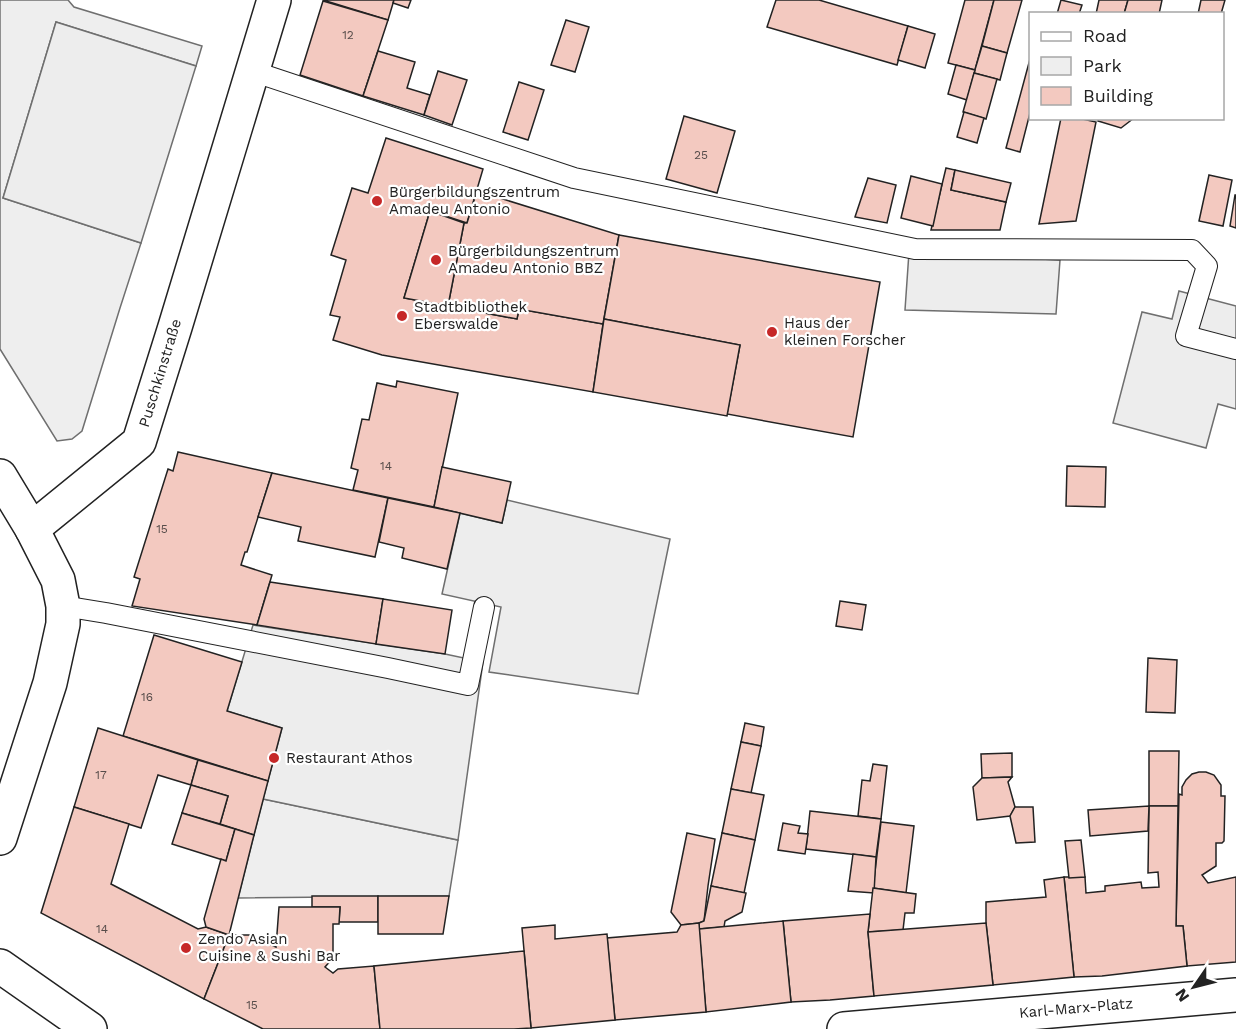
<svg xmlns="http://www.w3.org/2000/svg" width="1236" height="1029" font-family="'Work Sans',sans-serif">
<rect width="100%" height="100%" fill="#fff"/>
<g fill="#eee" stroke="#6f6f6f" stroke-width="1.5">
<path d="M0,0H68L74,7L202,46L196,66L56,22L3,198L141,243L120,308L82,431L72,439L57,441L0,349Z"/>
<path d="M263,799L458,840L449,896L238,898Z"/>
</g>
<g fill="#ededed" stroke="#6f6f6f" stroke-width="1.5">
<path d="M56,22L196,66L141,243L3,198Z"/>
<path d="M909,252L1060,260L1056,314L905,310Z"/>
<path d="M1179,291L1236,306V409L1218,404L1206,448L1113,423L1142,312L1172,319Z"/>
<path d="M507,500L670,539L638,694L489,672L501,607L442,594L460,513L502,523Z"/>
<path d="M253,625L445,654L483,662L458,840L263,799L282,728L227,711Z"/>
</g>
<g fill="#f3c9c0" stroke="#222" stroke-width="1.5">
<path d="M323,0H394L388,20Z"/>
<path d="M394,0H411L408,8L393,3Z"/>
<path d="M776,0H819L908,26L897,65L767,27Z"/>
<path d="M965,0H994L975,70L948,63Z"/>
<path d="M994,0H1022L1007,53L982,46Z"/>
<path d="M1061,0L1082,5L1079,14H1057Z"/>
<path d="M1099,0H1128L1124,14H1096Z"/>
<path d="M1128,0H1162L1159,14H1124Z"/>
<path d="M1201,0H1225L1221,14H1198Z"/>
<path d="M323,1L388,20L363,96L300,75Z"/>
<path d="M566,20L589,27L575,72L551,65Z"/>
<path d="M908,26L935,34L925,68L898,60Z"/>
<path d="M982,46L1007,53L1000,80L974,73Z"/>
<path d="M378,51L415,62L407,88L430,95L424,115L363,96Z"/>
<path d="M1030,59V113L1020,152L1006,148Z"/>
<path d="M956,65L975,70L967,100L948,94Z"/>
<path d="M438,71L467,80L452,125L424,115Z"/>
<path d="M974,73L997,79L986,119L963,112Z"/>
<path d="M519,82L544,90L528,140L503,132Z"/>
<path d="M964,112L984,118L977,143L957,137Z"/>
<path d="M684,116L735,131L717,193L666,179Z"/>
<path d="M1061,118H1078L1096,122L1076,221L1039,224Z"/>
<path d="M1099,118H1134L1121,128L1098,121Z"/>
<path d="M386,138L483,169L467,223L430,211L404,298L517,319L519,309L603,324L593,392L382,355L333,340L340,317L330,315L346,260L331,255L352,188L368,193Z"/>
<path d="M946,168L955,170L951,190L1006,202L1000,230H931Z"/>
<path d="M955,170L1011,183L1006,202L951,190Z"/>
<path d="M1209,175L1232,180L1223,226L1199,221Z"/>
<path d="M911,176L942,184L933,226L901,218Z"/>
<path d="M868,178L896,185L887,223L855,217Z"/>
<path d="M477,191L619,235L603,324L519,309L517,319L448,306L464,223H467Z"/>
<path d="M1235,195H1236V228L1230,226Z"/>
<path d="M430,211L464,223L448,306L404,298Z"/>
<path d="M619,235L880,282L853,437L727,414L740,345L604,319Z"/>
<path d="M604,319L740,345L727,416L593,392Z"/>
<path d="M397,381L458,393L434,507L353,490L358,470L351,468L362,419L369,420L377,383L396,387Z"/>
<path d="M178,452L272,473L247,552H245L241,565L272,575L257,625L132,606L140,579L134,577L168,469L173,471Z"/>
<path d="M1067,466L1106,467L1105,507L1066,506Z"/>
<path d="M442,467L511,482L502,523L434,507Z"/>
<path d="M272,473L388,498L375,557L298,541L301,527L258,517Z"/>
<path d="M388,498L460,513L447,569L402,558L404,548L379,542Z"/>
<path d="M270,582L383,599L376,644L257,625Z"/>
<path d="M383,599L452,610L445,654L376,644Z"/>
<path d="M840,601L866,605L862,630L836,626Z"/>
<path d="M154,635L242,662L227,711L282,728L268,781L123,736Z"/>
<path d="M1148,658L1177,660L1175,713L1146,712Z"/>
<path d="M745,723L764,727L761,746L741,742Z"/>
<path d="M98,728L198,760L191,785L158,775L141,828L74,807Z"/>
<path d="M741,742L761,746L751,793L731,789Z"/>
<path d="M1149,751H1179L1178,806H1149Z"/>
<path d="M1012,753V777L982,778L981,754Z"/>
<path d="M198,760L268,781L254,835L220,824L228,796L191,785Z"/>
<path d="M873,764L887,766L881,819L858,816L862,780L870,781Z"/>
<path d="M1199,772H1206L1214,775L1221,785V796H1225L1224,841L1222,843H1216V866L1202,875L1208,883L1236,877V962L1187,966L1183,926H1176L1179,794L1182,795V787L1186,780L1192,774Z"/>
<path d="M1012,777L1008,782L1015,807L1010,816L977,820L973,787L982,778Z"/>
<path d="M191,785L228,796L220,824L182,813Z"/>
<path d="M731,789L764,795L755,840L722,833Z"/>
<path d="M1149,806H1178L1176,926H1183L1187,966L1102,976L1074,977L1064,877H1085L1086,893L1105,891V886L1141,882L1142,888L1159,887L1158,872L1148,873Z"/>
<path d="M1149,806L1148,831L1090,836L1088,810Z"/>
<path d="M74,807L129,824L111,884L198,929L206,927L229,935L204,999L41,913Z"/>
<path d="M1015,807H1033L1035,842L1016,843L1010,816Z"/>
<path d="M810,811L881,819L876,857L806,849Z"/>
<path d="M182,813L235,829L226,861L172,844Z"/>
<path d="M881,822L914,826L906,893L873,888Z"/>
<path d="M783,823L800,826L798,833L808,834L805,854L778,850Z"/>
<path d="M235,829L254,835L229,935L206,927L204,919L221,859L226,861Z"/>
<path d="M687,833L715,839L708,886L704,921L699,923L681,925L671,912Z"/>
<path d="M722,833L755,840L744,893L711,886Z"/>
<path d="M1081,840L1085,877L1069,878L1065,841Z"/>
<path d="M853,854L876,857L874,893L848,891Z"/>
<path d="M1064,877L1074,977L993,985L986,923V902L1046,897L1044,880Z"/>
<path d="M711,886L746,893L742,912L725,921L724,927L699,929V923L704,921Z"/>
<path d="M873,888L916,894L914,913H905L903,930L868,932Z"/>
<path d="M312,896H378V922H339L340,907H312Z"/>
<path d="M378,896H449L443,934H378Z"/>
<path d="M279,907H340L339,924H333V958L325,967L333,973L338,969L374,966L380,1029H263L204,999L229,935H250L276,947Z"/>
<path d="M870,914L868,932L874,996L830,1000L791,1002L783,921Z"/>
<path d="M783,921L791,1002L706,1012L699,929Z"/>
<path d="M699,923L706,1012L615,1020L607,938L677,932L681,925Z"/>
<path d="M986,923L993,985L874,996L868,932Z"/>
<path d="M555,925V939L607,934L615,1020L531,1028L522,928Z"/>
<path d="M524,951L531,1028L514,1029H380L374,966Z"/>
</g>
<g fill="none" stroke-linecap="round" stroke-linejoin="round">
<g stroke="#222" stroke-width="22">
<g id="lane">
<path d="M252,71L574,178L915,249L1192,250L1207,266L1186,336L1236,349"/>
<path d="M63,606L106,613L388,668L468,685L484,607"/>
</g>
</g>
<g stroke="#222" stroke-width="36">
<g id="street">
<path d="M0,476L32,529L58,580L63,606V624L50,683L0,838"/>
<path d="M32,529L139,442L175,327L274,0"/>
<path d="M844,1029L1236,995"/>
</g>
</g>
<g stroke="#222" stroke-width="36">
<path id="primary" d="M0,966L90,1029"/>
</g>
<use href="#lane" stroke="#fff" stroke-width="20"/>
<use href="#street" stroke="#fff" stroke-width="33"/>
<use href="#primary" stroke="#fff" stroke-width="33"/>
</g>
<g fill="#c62828" stroke="#fff" stroke-width="2">
<circle cx="377" cy="201" r="6"/>
<circle cx="436" cy="260" r="6"/>
<circle cx="402" cy="316" r="6"/>
<circle cx="772" cy="332" r="6"/>
<circle cx="274" cy="758" r="6"/>
<circle cx="186" cy="948" r="6"/>
</g>
<g text-anchor="middle" dominant-baseline="central" stroke-width="4.5" stroke-linejoin="round" paint-order="stroke">
<g font-size="12" fill="#564c4a">
<text x="348" y="35">12</text>
<text x="701" y="155">25</text>
<text x="386" y="466">14</text>
<text x="162" y="529">15</text>
<text x="147" y="697">16</text>
<text x="101" y="775">17</text>
<text x="102" y="929">14</text>
<text x="252" y="1005">15</text>
</g>
<g font-size="15" fill="#222" stroke="#fff" text-anchor="start">
<text x="389" y="192">Bürgerbildungszentrum<tspan x="389" dy="17">Amadeu Antonio</tspan></text>
<text x="448" y="251">Bürgerbildungszentrum<tspan x="448" dy="17">Amadeu Antonio BBZ</tspan></text>
<text x="414" y="307">Stadtbibliothek<tspan x="414" dy="17">Eberswalde</tspan></text>
<text x="784" y="323">Haus der<tspan x="784" dy="17">kleinen Forscher</tspan></text>
<text x="286" y="758">Restaurant Athos</text>
<text x="198" y="939">Zendo Asian<tspan x="198" dy="17">Cuisine &amp; Sushi Bar</tspan></text>
</g>
<g font-size="15" fill="#222" stroke="#fff">
<text transform="translate(160 373) rotate(-73)">Puschkinstraße</text>
<text transform="translate(1076 1008) rotate(-5)">Karl-Marx-Platz</text>
</g>
</g>
<rect x="1029" y="12" width="195" height="108" fill="#ffffff" stroke="#a7a7a7" stroke-width="1.5"/>
<rect x="1041" y="32" width="30" height="9" fill="#ffffff" stroke="#a7a7a7" stroke-width="1.5"/>
<text x="1083" y="42" font-size="18" fill="#222222">Road</text>
<rect x="1041" y="57" width="30" height="18" fill="#eeeeee" stroke="#a7a7a7" stroke-width="1.5"/>
<text x="1083" y="72" font-size="18" fill="#222222">Park</text>
<rect x="1041" y="87" width="30" height="18" fill="#f3c9c0" stroke="#a7a7a7" stroke-width="1.5"/>
<text x="1083" y="102" font-size="18" fill="#222222">Building</text>
<g transform="translate(1194 987) rotate(235)" stroke="#ffffff" stroke-width="4.5" paint-order="stroke">
<path d="M0-4.5L10 22L0 15L-10 22Z" fill="#222222"/>
<text y="-9" font-size="16" font-weight="bold" text-anchor="middle" fill="#222222">N</text>
</g>
</svg>
